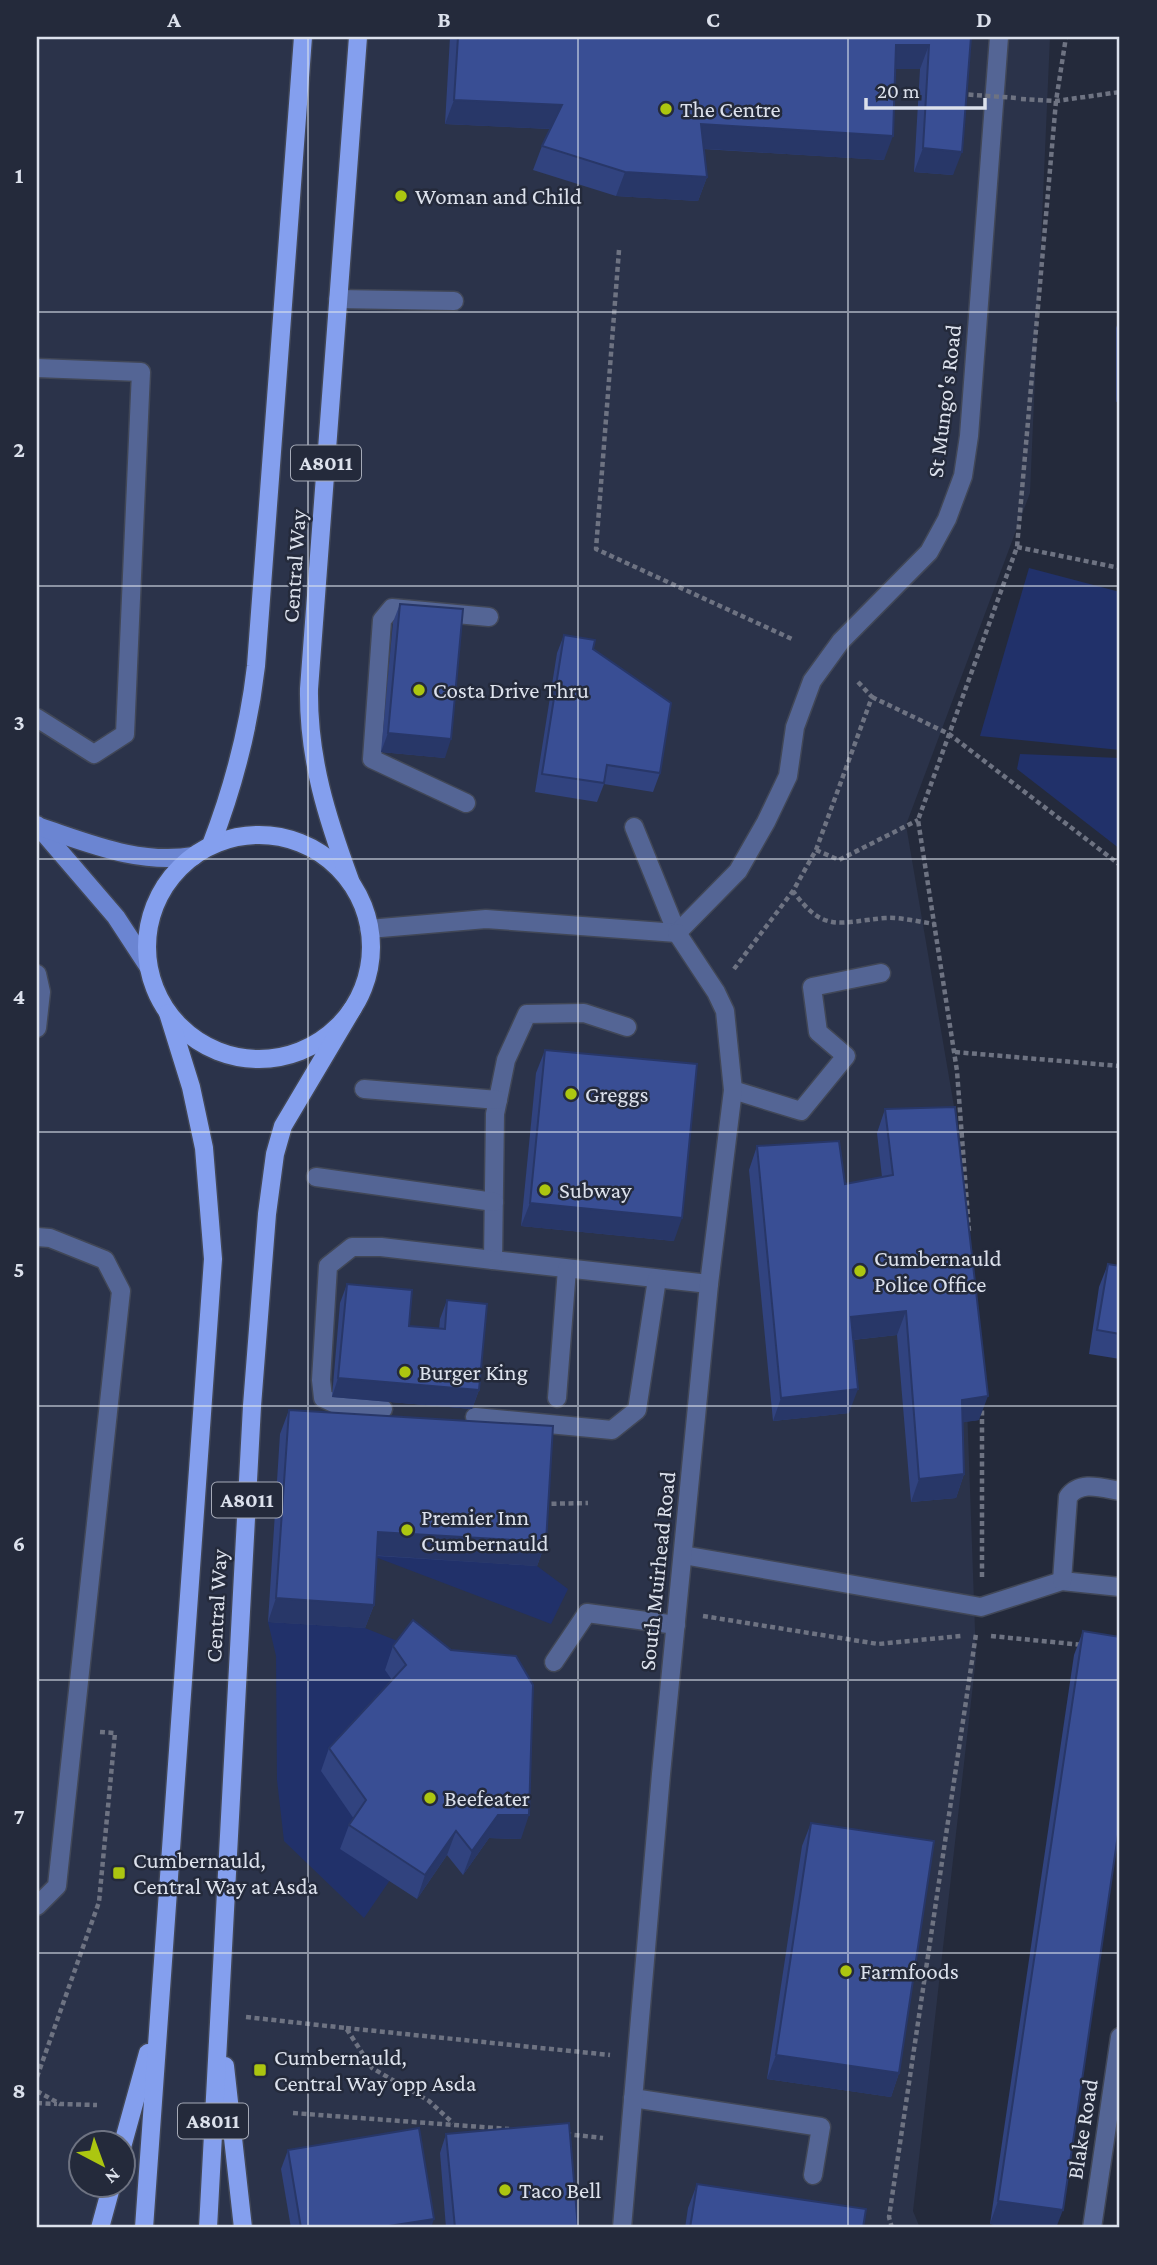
<svg xmlns="http://www.w3.org/2000/svg" width="1157" height="2265" font-family="'Crimson Pro',serif">
<rect width="100%" height="100%" fill="#242a3b"/>
<path fill="#2b334a" fill-rule="evenodd" d="M37,37H1050L1030,493L906,825L957,1124L976,1658L913,2211L920,2228H37ZM80,2142H122V2184H80Z"/>
<g fill="#21316a">
<path d="M1029,568L1120,592V750L980,736Z"/>
<path d="M1020,754L1120,758V849L1017,769Z"/>
<path d="M370,1555L537,1566L568,1589L551,1624Z"/>
<path d="M268,1622L365,1628L405,1644L397,1688L357,1824L390,1880L364,1918L284,1841L277,1780L276,1656Z"/>
</g>
<g fill="none" stroke-linecap="round" stroke-linejoin="round">
<g stroke="#414757" stroke-width="21">
<g id="lane">
<path d="M338,299L454,301"/>
<path d="M37,368L141,372L125,734L94,754L37,718"/>
<path d="M466,803L372,759L382,620L392,608L489,617"/>
<path d="M634,827L677,933"/>
<path d="M37,974L41,992L37,1028"/>
<path d="M627,1027L584,1013L527,1014L506,1060L495,1114L493,1260L709,1284"/>
<path d="M364,1089L498,1100"/>
<path d="M733,1090L801,1111L846,1056L818,1032L812,987L881,973"/>
<path d="M316,1177L494,1202"/>
<path d="M37,1237L50,1238L105,1260L121,1291L57,1886L37,1906"/>
<path d="M557,1398L567,1269"/>
<path d="M383,1409L338,1405L323,1398L321,1380L328,1266L352,1247H381L493,1260"/>
<path d="M475,1417L612,1430L637,1410L657,1279"/>
<path d="M683,1555L981,1607L1062,1581L1120,1587"/>
<path d="M1062,1581L1068,1497C1080,1480 1102,1488 1120,1491"/>
<path d="M554,1662L587,1613L676,1625"/>
<path d="M633,2098L821,2127L813,2175"/>
</g>
</g>
<g stroke="#414757" stroke-width="21">
<g id="street">
<path d="M369,929L486,919L677,933L738,871L766,822L788,776L795,727L812,681L841,641L929,552L947,519L963,476L969,436L999,37"/>
<path d="M622,2228L661,1774L709,1284L733,1090L725,1011L716,992L677,933"/>
<path d="M1092,2228L1120,2037"/>
</g>
</g>
<g stroke="#414757" stroke-width="21">
<g id="secondary">
<path d="M37,825L116,917L148,966"/>
<path d="M40,827C91,844 140,865 194,856"/>
</g>
</g>
<g stroke="#414757" stroke-width="21">
<g id="primary">
<circle cx="259" cy="947" r="112"/>
<path d="M211,845C233,788 249,727 256,666L303,37"/>
<path d="M351,883C327,818 308,759 309,689L358,37"/>
<path d="M225,2066L243,2228"/>
<path d="M122,2147L148,2053"/>
<path d="M100,2228L112,2184"/>
<path d="M144,2228L213,1259L204,1148L191,1087L168,1013"/>
<path d="M208,2228L252,1406L267,1214L275,1154L283,1126L353,1008"/>
</g>
</g>
<g stroke="#6e7382" stroke-width="4.5" stroke-dasharray="5 3.5" stroke-linecap="butt">
<path d="M1021,99L1056,101L1120,92"/>
<path d="M619,250L596,549L792,639"/>
<path d="M1017,547L1120,568"/>
<path d="M858,682L872,697L816,850L793,891C824,934 839,922 885,918C901,917 919,922 935,924"/>
<path d="M872,697L949,734L1120,865"/>
<path d="M816,850L839,860L918,820"/>
<path d="M734,969L793,891"/>
<path d="M955,1052L1120,1066"/>
<path d="M969,1231L957,1071L918,820L1017,547L1056,101L1066,37"/>
<path d="M543,1504L588,1503"/>
<path d="M982,1577V1407"/>
<path d="M703,1616L878,1644L961,1636"/>
<path d="M991,1636L1083,1645"/>
<path d="M246,2017L346,2028L372,2068L429,2101L453,2123"/>
<path d="M346,2028L610,2055"/>
<path d="M37,2077L99,1902L115,1733L100,1732"/>
<path d="M37,2091L60,2104L97,2105"/>
<path d="M37,2103L57,2104"/>
<path d="M293,2113L509,2129"/>
<path d="M566,2134L603,2138"/>
<path d="M892,2228L889,2217L976,1634"/>
</g>
<use href="#lane" stroke="#546595" stroke-width="18"/>
<use href="#street" stroke="#546595" stroke-width="18"/>
<use href="#secondary" stroke="#6b85d2" stroke-width="18"/>
<use href="#primary" stroke="#849fee" stroke-width="18"/>
<path stroke="#6e7382" stroke-width="4.5" stroke-dasharray="5 3.5" stroke-linecap="butt" d="M960,94L1017,98"/>
</g>
<g fill="#31437f">
<path d="M450,37H971L953,175L914,172L920,69H895L884,160L703,149L707,177L698,201L616,196L533,170L542,146L550,129L445,124Z"/>
<path d="M1120,317V402H1116V328Z"/>
<path d="M400,604L445,758L381,752L393,622Z"/>
<path d="M564,635L593,649L660,773L653,792L604,784L597,802L535,792L557,653Z"/>
<path d="M545,1050L674,1241L521,1226L536,1073Z"/>
<path d="M885,1109L979,1420L962,1422L964,1474L956,1498L911,1502L897,1335L853,1340L849,1413L773,1421L749,1170L757,1146L845,1184L882,1177L877,1133Z"/>
<path d="M1108,1264L1120,1266V1359L1089,1354L1099,1287Z"/>
<path d="M347,1284L409,1326L439,1329L440,1319L447,1300L479,1390L472,1409L332,1397L340,1303Z"/>
<path d="M289,1410L546,1542L537,1566L377,1556L374,1605L365,1628L268,1622L280,1434Z"/>
<path d="M1083,1631L1056,2228H1015L990,2224L1074,1655Z"/>
<path d="M393,1646L521,1839L489,1838L463,1875L447,1855L417,1899L340,1849L349,1825L354,1819L321,1771L329,1748L392,1680L385,1670Z"/>
<path d="M811,1823L899,2073L891,2097L767,2079L802,1846Z"/>
<path d="M446,2134L578,2228H446L440,2153Z"/>
<path d="M288,2150L431,2228H291L281,2169Z"/>
<path d="M697,2184L863,2228H685L688,2208Z"/>
</g>
<g fill="#283768">
<path d="M896,45H929L920,69H887Z"/>
<path d="M454,100L562,105L553,129L445,124Z"/>
<path d="M701,124L893,136L884,160L692,148Z"/>
<path d="M923,148L962,152L953,175L914,172Z"/>
<path d="M625,172L707,177L698,201L616,196Z"/>
<path d="M1120,391V402H1116Z"/>
<path d="M388,733L451,739L445,758L381,752Z"/>
<path d="M530,1203L682,1218L674,1241L521,1226Z"/>
<path d="M906,1311L897,1335L842,1341L851,1317Z"/>
<path d="M338,1378L479,1390L472,1409L332,1397Z"/>
<path d="M858,1389L849,1413L773,1421L781,1398Z"/>
<path d="M988,1396L979,1420L953,1424L962,1400Z"/>
<path d="M964,1474L956,1498L911,1502L919,1479Z"/>
<path d="M378,1532L546,1542L537,1566L370,1555Z"/>
<path d="M276,1598L374,1605L365,1628L268,1622Z"/>
<path d="M498,1815H529L521,1839L489,1838L463,1875L472,1851Z"/>
<path d="M456,1831L447,1855L417,1899L425,1875Z"/>
<path d="M776,2055L899,2073L891,2097L767,2079Z"/>
<path d="M998,2201L1063,2210L1056,2228H1015L990,2224Z"/>
<path d="M434,2219L431,2228H376Z"/>
</g>
<g fill="#394e94" stroke="#283768" stroke-width="2">
<path d="M458,37H971L962,152L923,148L929,45H896L893,136L701,124L707,177L625,172L542,146L562,105L454,100Z"/>
<path d="M400,604L463,609L451,739L388,733Z"/>
<path d="M564,635L595,640L593,649L671,703L660,773L607,765L604,783L542,774Z"/>
<path d="M545,1050L697,1064L682,1218L530,1203Z"/>
<path d="M955,1107L988,1396L962,1400L964,1474L919,1479L906,1311L851,1317L858,1389L781,1398L757,1146L839,1141L845,1184L893,1175L885,1109Z"/>
<path d="M1108,1264L1120,1266V1334L1097,1330Z"/>
<path d="M347,1284L412,1290L409,1326L445,1329L447,1300L487,1304L479,1390L338,1378Z"/>
<path d="M289,1410L553,1426L546,1542L378,1532L374,1605L276,1598Z"/>
<path d="M413,1620L451,1650L516,1656L533,1685L529,1815H498L472,1851L456,1831L425,1875L349,1825L366,1800L329,1748L406,1665L393,1646Z"/>
<path d="M1083,1631L1120,1637V1821L1063,2210L998,2201Z"/>
<path d="M811,1823L934,1841L899,2073L776,2055Z"/>
<path d="M569,2123L578,2228H455L446,2134Z"/>
<path d="M419,2128L434,2219L376,2228H301L288,2150Z"/>
<path d="M697,2184L866,2209L863,2228H690Z"/>
</g>
<path fill="none" stroke="#dce1ec" stroke-width="2" stroke-opacity="0.55" d="M308,37V2228M578,37V2228M848,37V2228M37,312H1120M37,586H1120M37,859H1120M37,1132H1120M37,1406H1120M37,1680H1120M37,1953H1120"/>
<g fill="#acc610" stroke="#242a3b" stroke-width="2.5">
<circle cx="666" cy="109" r="7"/>
<circle cx="401" cy="196" r="7"/>
<circle cx="419" cy="690" r="7"/>
<circle cx="571" cy="1094" r="7"/>
<circle cx="545" cy="1190" r="7"/>
<circle cx="860" cy="1271" r="7"/>
<circle cx="405" cy="1372" r="7"/>
<circle cx="407" cy="1530" r="7"/>
<circle cx="430" cy="1798" r="7"/>
<rect x="112" y="1866" width="14" height="14" rx="3.5"/>
<circle cx="846" cy="1971" r="7"/>
<rect x="253" y="2063" width="14" height="14" rx="3.5"/>
<circle cx="505" cy="2190" r="7"/>
</g>
<g text-anchor="middle" dominant-baseline="central" stroke-width="5" stroke-linejoin="round" paint-order="stroke">
<g fill="#242a3b" stroke="#a5aab7" stroke-width="2">
<rect x="291" y="445.5" width="70" height="35" rx="5"/>
<rect x="212" y="1482.5" width="70" height="35" rx="5"/>
<rect x="178" y="2103.5" width="70" height="35" rx="5"/>
</g>
<g font-size="21" font-weight="bold" fill="#dce1ec">
<text x="326" y="463">A8011</text>
<text x="247" y="1500">A8011</text>
<text x="213" y="2121">A8011</text>
</g>
<g font-size="23" fill="#dce1ec" stroke="#242a3b" text-anchor="start">
<text x="680" y="109">The Centre</text>
<text x="415" y="196">Woman and Child</text>
<text x="433" y="690">Costa Drive Thru</text>
<text x="585" y="1094">Greggs</text>
<text x="559" y="1190">Subway</text>
<text x="874" y="1258">Cumbernauld<tspan x="874" dy="26">Police Office</tspan></text>
<text x="419" y="1372">Burger King</text>
<text x="421" y="1517">Premier Inn<tspan x="421" dy="26">Cumbernauld</tspan></text>
<text x="444" y="1798">Beefeater</text>
<text x="133" y="1860">Cumbernauld,<tspan x="133" dy="26">Central Way at Asda</tspan></text>
<text x="860" y="1971">Farmfoods</text>
<text x="274" y="2057">Cumbernauld,<tspan x="274" dy="26">Central Way opp Asda</tspan></text>
<text x="519" y="2190">Taco Bell</text>
</g>
<g font-size="23" fill="#dce1ec" stroke="#242a3b">
<text transform="translate(944 401) rotate(-83)">St Mungo's Road</text>
<text transform="translate(294 566) rotate(-86)">Central Way</text>
<text transform="translate(657 1571) rotate(-84)">South Muirhead Road</text>
<text transform="translate(216 1606) rotate(-87)">Central Way</text>
<text transform="translate(1082 2129) rotate(-81)">Blake Road</text>
</g>
</g>
<rect width="1157" height="2265" fill="none" stroke="#242a3b" stroke-width="77"/>
<g transform="translate(102 2164) rotate(139)"><circle r="33" fill="#242a3b" stroke="#6e7382" stroke-width="2"/>
<path d="M0-5L12 26L0 18L-12 26Z" fill="#acc610"/>
<text y="-10" font-size="19" font-weight="bold" text-anchor="middle" fill="#dce1ec">N</text>
</g>
<path d="M866 98v10h119v-10" fill="none" stroke="#dce1ec" stroke-width="3.5"/>
<text x="877" y="98" font-size="21" fill="#dce1ec" stroke="#242a3b" stroke-width="5" paint-order="stroke">20 m</text>
<rect x="38" y="38" width="1080" height="2188" fill="none" stroke="#dce1ec" stroke-width="2.5"/>
<g font-size="23" text-anchor="middle" font-weight="bold" fill="#dce1ec">
<text x="174" y="27">A</text>
<text x="444" y="27">B</text>
<text x="713" y="27">C</text>
<text x="984" y="27">D</text>
<text x="19" y="183">1</text>
<text x="19" y="457">2</text>
<text x="19" y="730">3</text>
<text x="19" y="1004">4</text>
<text x="19" y="1277">5</text>
<text x="19" y="1551">6</text>
<text x="19" y="1824">7</text>
<text x="19" y="2098">8</text>
</g>
</svg>
